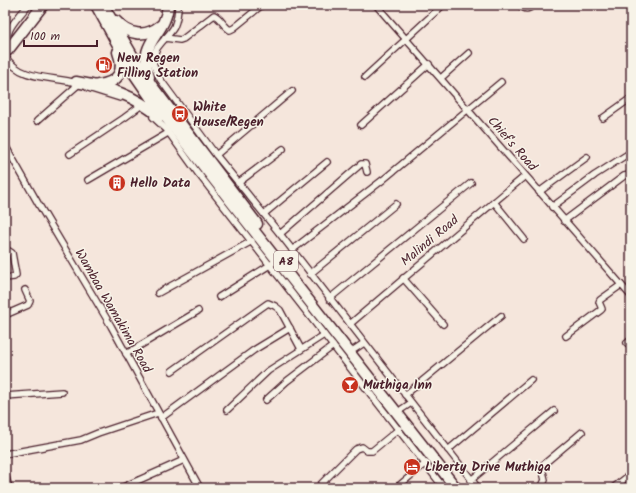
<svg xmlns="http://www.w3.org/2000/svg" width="636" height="493" font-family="Kalam,sans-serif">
<rect width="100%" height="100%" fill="#f5e6dc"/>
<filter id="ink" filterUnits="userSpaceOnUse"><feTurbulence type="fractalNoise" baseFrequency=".025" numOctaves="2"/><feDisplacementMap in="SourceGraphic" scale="8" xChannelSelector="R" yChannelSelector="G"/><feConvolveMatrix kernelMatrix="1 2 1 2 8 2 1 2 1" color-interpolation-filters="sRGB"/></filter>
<g filter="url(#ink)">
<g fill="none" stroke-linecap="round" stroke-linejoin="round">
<g stroke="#4a1f2b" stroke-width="8">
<g id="street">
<path d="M178,5C178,12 177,20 174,27C168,38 152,48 153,61C154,68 157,73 160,79L216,155L280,234L478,488"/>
<path d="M376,5L631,296"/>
<path d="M519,5C525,10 528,10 534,5"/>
<path d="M165,38L180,40L183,39L214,15C221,18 223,26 230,30L234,28L262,5"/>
<path d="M8,50C3,29 17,20 28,5"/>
<path d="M5,56C20,81 53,76 77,83"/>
<path d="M365,77L443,5"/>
<path d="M441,78L469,53"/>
<path d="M88,88L120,98"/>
<path d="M153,117L166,129L197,172L444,488"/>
<path d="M603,118L631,98"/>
<path d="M37,121L79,84"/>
<path d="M361,125L429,64"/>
<path d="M5,145L39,205L111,326L200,488"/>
<path d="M70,154L124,118L139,107"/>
<path d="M216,155L292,91"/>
<path d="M88,180L168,133"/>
<path d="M238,183L283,149"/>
<path d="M539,192L587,157"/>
<path d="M494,202L524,239"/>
<path d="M552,207L595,175L631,152"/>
<path d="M264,214L327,162"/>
<path d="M564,221L624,176L629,175L631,176"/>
<path d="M280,234L361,164H365L367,172"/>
<path d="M292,250L384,179L501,82"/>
<path d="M5,253L9,251L12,253L16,275L14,277L5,278"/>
<path d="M310,274L396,204"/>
<path d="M403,278L443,324"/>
<path d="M158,293L252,241"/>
<path d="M219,297L273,263"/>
<path d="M329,299L471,183"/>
<path d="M5,315L28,305L30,301L25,290"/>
<path d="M350,324L525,176"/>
<path d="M566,336L601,310L602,309L599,302L600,300L621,285"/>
<path d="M627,343L631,340"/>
<path d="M355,349L364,343"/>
<path d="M126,354L198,311"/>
<path d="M172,371L268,303L275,306L280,310L301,349"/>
<path d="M405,395L501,316"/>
<path d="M5,396L62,392"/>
<path d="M266,400L287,381L333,346"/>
<path d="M402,409L411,403"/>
<path d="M227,410L268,371L324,335"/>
<path d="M161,418L254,350L290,328"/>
<path d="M448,450L531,380"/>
<path d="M5,454L81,440L98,433L158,413"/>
<path d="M5,473L9,488"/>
<path d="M471,480L554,411"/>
<path d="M121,488L184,460"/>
<path d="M317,488L356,449L362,447L367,451H372L399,429"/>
<path d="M396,488L426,463"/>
<path d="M539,488L542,486L545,480L542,468L544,464L582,432"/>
<path d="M613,488L631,474"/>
</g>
</g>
<g stroke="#4a1f2b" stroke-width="13">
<g id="highway">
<path d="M96,5L133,72L153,101L229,199L456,488"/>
<path d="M107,12L135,60L152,86L257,224"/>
<path d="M116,21C128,35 145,38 160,26"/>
<path d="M8,50L43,5"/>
<path d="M149,77C137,40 166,36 168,5"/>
<path d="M76,82C110,88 133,94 160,117"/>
<path d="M98,85C119,83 125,71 118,52"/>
</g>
</g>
<use href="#street" stroke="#f7f3e8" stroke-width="5.5"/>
<use href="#highway" stroke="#f7f3e8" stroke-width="10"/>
</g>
</g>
<defs>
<g id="fuel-disc" transform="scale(0.9)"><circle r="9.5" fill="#c8321e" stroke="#f7f3e8"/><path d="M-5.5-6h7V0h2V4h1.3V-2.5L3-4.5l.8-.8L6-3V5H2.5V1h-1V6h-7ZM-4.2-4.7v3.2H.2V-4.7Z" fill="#fff"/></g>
<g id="bus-disc" transform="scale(0.9)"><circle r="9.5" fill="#c8321e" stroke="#f7f3e8"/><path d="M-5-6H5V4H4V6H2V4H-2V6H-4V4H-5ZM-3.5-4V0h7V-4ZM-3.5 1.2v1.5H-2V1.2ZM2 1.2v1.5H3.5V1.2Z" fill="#fff"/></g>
<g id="building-disc" transform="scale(0.9)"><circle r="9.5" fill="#c8321e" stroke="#f7f3e8"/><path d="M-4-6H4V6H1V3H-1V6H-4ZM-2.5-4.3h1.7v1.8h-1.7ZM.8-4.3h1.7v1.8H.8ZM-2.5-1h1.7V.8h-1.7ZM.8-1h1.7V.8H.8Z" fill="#fff"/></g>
<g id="bar-disc" transform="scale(0.9)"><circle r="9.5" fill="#c8321e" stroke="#f7f3e8"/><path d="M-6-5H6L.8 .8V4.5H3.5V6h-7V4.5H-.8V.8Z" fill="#fff"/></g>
<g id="hotel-disc" transform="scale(0.9)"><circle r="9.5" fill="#c8321e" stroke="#f7f3e8"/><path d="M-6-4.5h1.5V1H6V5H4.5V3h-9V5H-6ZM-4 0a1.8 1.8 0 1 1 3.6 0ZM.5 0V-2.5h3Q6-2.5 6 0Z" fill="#fff"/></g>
</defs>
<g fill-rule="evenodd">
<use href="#fuel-disc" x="104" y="65"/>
<use href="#bus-disc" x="180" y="114"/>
<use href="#building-disc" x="117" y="183"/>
<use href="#bar-disc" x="350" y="385"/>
<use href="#hotel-disc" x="412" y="467"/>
</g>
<g text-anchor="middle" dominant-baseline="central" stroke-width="3" stroke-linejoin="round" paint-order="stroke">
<rect fill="#f7f3e8" stroke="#7e5f64" stroke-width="1" x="274" y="251" width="24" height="20" rx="3"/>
<g font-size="12" font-weight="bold" fill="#4a1f2b">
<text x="286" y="261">A8</text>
</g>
<g font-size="13" font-weight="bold" fill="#4a1f2b" stroke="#f7f3e8" text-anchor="start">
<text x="117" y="58">New Regen<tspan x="117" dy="15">Filling Station</tspan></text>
<text x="193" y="107">White<tspan x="193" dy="15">House/Regen</tspan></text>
<text x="130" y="183">Hello Data</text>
<text x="363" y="385">Muthiga Inn</text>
<text x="425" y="467">Liberty Drive Muthiga</text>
</g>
<g font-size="13" fill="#4a1f2b" stroke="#f7f3e8">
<text transform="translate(512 144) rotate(49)">Chief's Road</text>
<text transform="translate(430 241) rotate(-40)">Malindi Road</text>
<text transform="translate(113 311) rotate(60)">Wambaa Wamakima Road</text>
</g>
</g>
<rect width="636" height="493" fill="none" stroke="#f7f3e8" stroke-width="20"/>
<rect x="10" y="10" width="616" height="473" fill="none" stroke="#4a1f2b" stroke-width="1.5" filter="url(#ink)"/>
<path d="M24 40v6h73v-6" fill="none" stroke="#4a1f2b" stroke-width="2"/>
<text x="30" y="40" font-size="12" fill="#4a1f2b" stroke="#f7f3e8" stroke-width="3" paint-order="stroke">100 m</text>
</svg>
